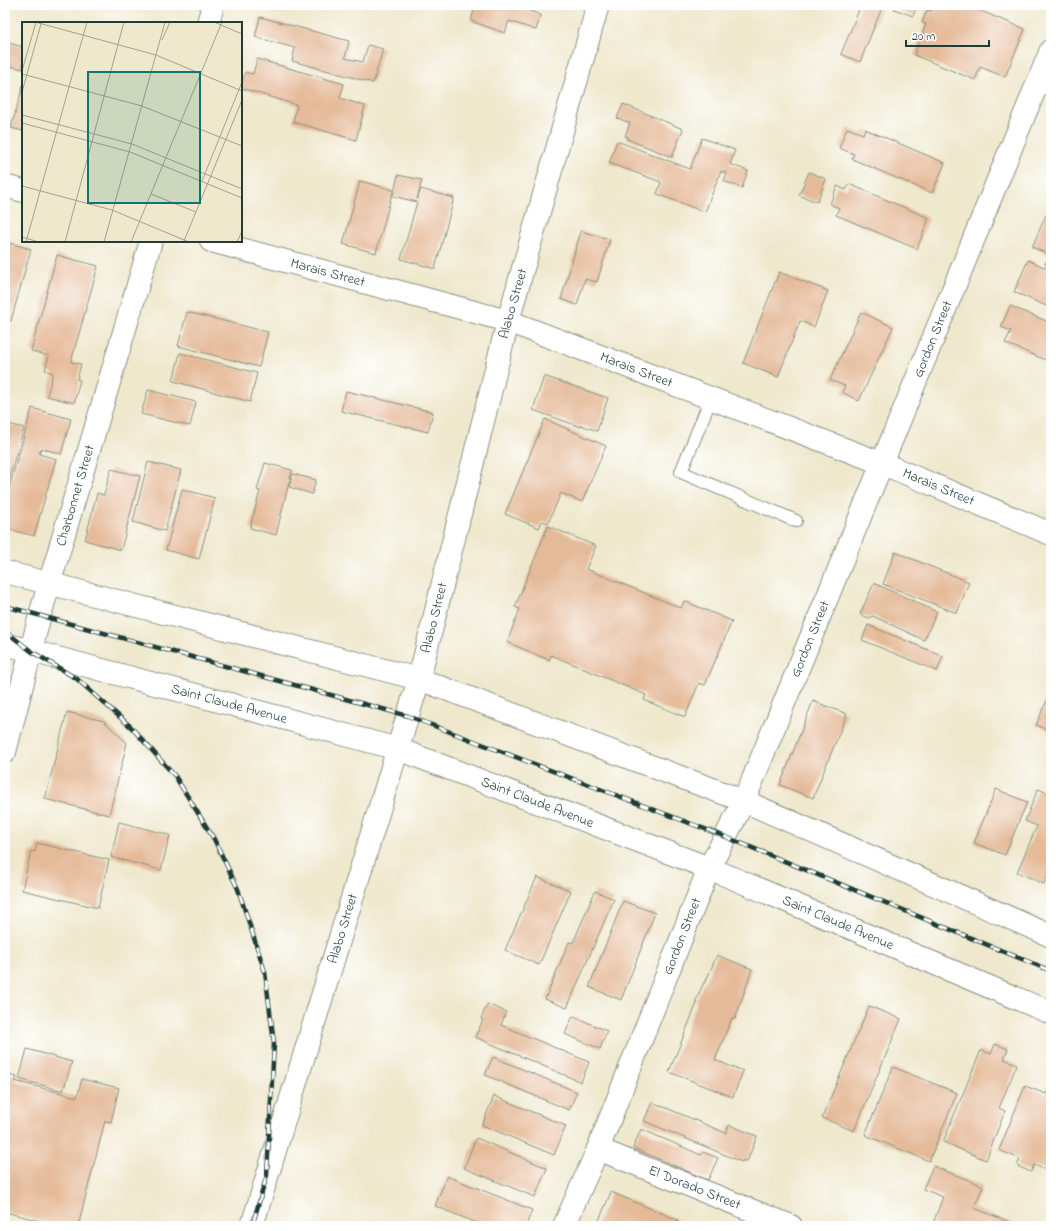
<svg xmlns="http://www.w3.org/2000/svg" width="1056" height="1231" font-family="'Indie Flower',sans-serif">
<rect width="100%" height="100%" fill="#fff"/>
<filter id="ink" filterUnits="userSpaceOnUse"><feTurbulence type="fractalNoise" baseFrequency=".025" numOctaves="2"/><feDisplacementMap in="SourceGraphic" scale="8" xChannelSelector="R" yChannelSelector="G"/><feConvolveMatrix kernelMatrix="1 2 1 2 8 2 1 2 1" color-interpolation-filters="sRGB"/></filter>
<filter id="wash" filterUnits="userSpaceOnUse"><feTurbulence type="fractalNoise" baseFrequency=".012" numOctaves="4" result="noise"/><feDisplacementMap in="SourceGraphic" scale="16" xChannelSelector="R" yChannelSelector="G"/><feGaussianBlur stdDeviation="0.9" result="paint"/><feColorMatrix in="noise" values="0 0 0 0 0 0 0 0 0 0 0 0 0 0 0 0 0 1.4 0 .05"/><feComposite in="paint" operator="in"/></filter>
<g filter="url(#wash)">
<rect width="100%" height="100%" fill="#efe8cd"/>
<g id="blocks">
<g fill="#e5ba98">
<path d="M304,5H320L319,10Z"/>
<path d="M462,5H513L541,15L536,30L509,21L505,33L471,21L474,10Z"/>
<path d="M861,5H883L860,62L841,54Z"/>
<path d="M896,5H917L913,16L894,9Z"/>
<path d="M934,5H966L1025,29L1005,77L980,67L975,80L914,55L926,24L922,23L927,10L931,11Z"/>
<path d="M260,17L349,41L345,58L363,62L368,45L383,49L373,83L292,61L295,48L255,37Z"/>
<path d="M5,42L23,47V69L5,65Z"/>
<path d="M257,59L344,84L340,98L365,106L356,140L293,122L297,105L241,88L245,72L253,74Z"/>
<path d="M23,85V131L11,128Z"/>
<path d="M5,100L9,101L6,117H5Z"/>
<path d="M623,104L683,129L672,157L627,139L628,137L625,136L630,123L617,118Z"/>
<path d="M847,128L863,134L865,129L945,163L932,193L852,159L854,154L839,148Z"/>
<path d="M702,138L735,150L730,164L748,171L742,188L724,181L727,173L721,171L705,212L657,194L661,182L609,163L617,141L690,169Z"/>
<path d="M809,172L826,179L817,202L799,195Z"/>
<path d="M398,175L422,180L417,199L421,189L454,198L435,269L401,259L417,202L393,196Z"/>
<path d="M360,181L393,190L376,253L343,244Z"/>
<path d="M849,184L929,218L917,249L836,215L839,208L830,204L837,186L846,190Z"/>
<path d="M1046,215L1051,217V267L1045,264L1050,255L1032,247Z"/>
<path d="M581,231L610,239L597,282L585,279L577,305L561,299Z"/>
<path d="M5,242L31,249L11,321L5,320Z"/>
<path d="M57,255L98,266L71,362L81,364L77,379L80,380L74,403L47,396L53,373L45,370L49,356L31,351Z"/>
<path d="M1028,260L1051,270V308L1014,292Z"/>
<path d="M779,272L828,291L814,327L800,321L778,377L743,363Z"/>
<path d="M1010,306L1051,323V359L1049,358L1048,361L1005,343L1011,331L1001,327Z"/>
<path d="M187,312L268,332L259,367L178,346Z"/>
<path d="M861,312L893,327L859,401L842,392L845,386L830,380Z"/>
<path d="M180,353L257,373L250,402L173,381Z"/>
<path d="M544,376L608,398L597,431L581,425V427L533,410Z"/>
<path d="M148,390L196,402L190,426L141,414Z"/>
<path d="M346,391L433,412L428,432L341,411Z"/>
<path d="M32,408L71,419L61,454L41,448L39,454L56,459L34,536L5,528V502Z"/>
<path d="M545,419L606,446L582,502L561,493L548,523L542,521L539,528L505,514Z"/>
<path d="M5,423L24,428L5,492Z"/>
<path d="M148,462L181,470L165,531L133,522Z"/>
<path d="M265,463L292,470L276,535L250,528L260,491L257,490Z"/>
<path d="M111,469L140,476L121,550L85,540L97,493L104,495Z"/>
<path d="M293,474L316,480L312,494L289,487Z"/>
<path d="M182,489L215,498L199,559L166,550Z"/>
<path d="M548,526L596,546L586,569L681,608L684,601L732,621L705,685L699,683L685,717L644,700L646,695L551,655L549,660L507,642L520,609L515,607Z"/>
<path d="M895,552L969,582L957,613L883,584Z"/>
<path d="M874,583L937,612L924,640L873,616L869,618L860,614Z"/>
<path d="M868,625L943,656L937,671L862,640Z"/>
<path d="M1047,700L1051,702V731L1036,725Z"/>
<path d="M813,701L847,714L813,798L780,785Z"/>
<path d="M67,712L104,721L127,743L109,815L45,799Z"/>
<path d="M996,789L1027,802L1005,855L974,843Z"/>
<path d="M1038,789L1050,794L1051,791V873L1049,872L1044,884L1017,872L1037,826L1025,821Z"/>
<path d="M119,822L170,835L161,870L111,857Z"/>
<path d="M37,843L109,860L98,908L22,890L31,851L35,852Z"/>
<path d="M537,877L571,891L539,965L505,950Z"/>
<path d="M595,891L614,899L567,1008L545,999L569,942L573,943Z"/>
<path d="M623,901L655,913L621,1000L589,987Z"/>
<path d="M717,955L752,969L735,1019L732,1018L715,1060L743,1071L733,1097L669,1072L697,1003H695L704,982L705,983Z"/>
<path d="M487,1004L506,1012L501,1025L589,1062L581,1082L475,1037L483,1020L481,1019Z"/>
<path d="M869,1006L901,1019L854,1131L822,1118Z"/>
<path d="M573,1016L607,1031L600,1049L565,1034Z"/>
<path d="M995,1044L1008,1049L1004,1059L1017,1064L999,1108L1005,1111L986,1160L943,1142L981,1050L991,1054Z"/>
<path d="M27,1049L72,1062L63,1091L19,1079Z"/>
<path d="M493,1057L577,1092L569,1110L485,1075Z"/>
<path d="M893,1067L957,1093L929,1161L865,1135Z"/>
<path d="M5,1074L17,1077L15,1081L77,1097L82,1079L119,1088L111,1122L105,1121L78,1226H60L5,1212Z"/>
<path d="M1051,1083V1162L1047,1170L1034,1165L1031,1172L1017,1166L1020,1159L999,1150L1025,1086L1046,1094Z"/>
<path d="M494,1096L566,1126L554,1155L482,1125Z"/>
<path d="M652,1102L726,1133L729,1125L757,1136L747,1162L743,1160L742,1162L644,1121Z"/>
<path d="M641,1129L701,1155L703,1152L718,1158L708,1180L633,1148Z"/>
<path d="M476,1138L547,1168L535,1197L464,1168Z"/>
<path d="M933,1166L983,1186L974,1208L1020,1226H932L943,1197L923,1189Z"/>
<path d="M447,1176L532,1210L526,1226H484L435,1206Z"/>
<path d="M611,1192L678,1220L676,1226H600L597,1225Z"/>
</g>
</g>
</g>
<g filter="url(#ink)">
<use href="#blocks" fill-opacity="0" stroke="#879280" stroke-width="1"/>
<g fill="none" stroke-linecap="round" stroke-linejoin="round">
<g stroke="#879280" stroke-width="14">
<path id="lane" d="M711,398L681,472L796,521"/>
</g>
<g stroke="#879280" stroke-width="24">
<g id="street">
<path d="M208,23L213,5"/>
<path d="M5,186L23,191"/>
<path id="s1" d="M211,241L508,321L881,463L1051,534"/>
<path id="s2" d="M5,752L40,615L151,241"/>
<path id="s3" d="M598,1149L791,1226"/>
<path id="s4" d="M252,1226L419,679L508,321L598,5"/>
<path id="s5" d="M564,1226L598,1149L709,868L744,801L1051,50"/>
</g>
</g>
<g stroke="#879280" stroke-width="24">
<g id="secondary">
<path d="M5,572L419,679L744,801L1051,936"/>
<path id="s6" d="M5,644L398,749L709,868L1051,1013"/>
</g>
</g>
<use href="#lane" stroke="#fff" stroke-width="12"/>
<use href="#street" stroke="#fff" stroke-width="22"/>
<use href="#secondary" stroke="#fff" stroke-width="22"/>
<g stroke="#1f3d34" stroke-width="4.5">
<g id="rail">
<path d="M5,606L408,716L726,837L1051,971"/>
<path d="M5,631L31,651L77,679L131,727L175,776L214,839L238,889L265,972L274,1043L267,1175L252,1226"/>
</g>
</g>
<use href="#rail" stroke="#fff" stroke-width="3" stroke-dasharray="9" stroke-linecap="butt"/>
</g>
</g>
<g text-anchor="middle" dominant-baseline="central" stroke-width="4" stroke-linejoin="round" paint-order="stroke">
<g font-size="14" fill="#1f3d34" stroke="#fff">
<text stroke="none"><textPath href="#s1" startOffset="121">Marais Street</textPath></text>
<text stroke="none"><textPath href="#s4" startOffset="959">Alabo Street</textPath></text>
<text stroke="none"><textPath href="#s5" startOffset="961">Gordon Street</textPath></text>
<text stroke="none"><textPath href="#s1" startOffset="445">Marais Street</textPath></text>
<text stroke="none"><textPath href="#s1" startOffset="769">Marais Street</textPath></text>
<text stroke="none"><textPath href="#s2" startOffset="266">Charbonnet Street</textPath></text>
<text stroke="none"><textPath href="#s4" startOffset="635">Alabo Street</textPath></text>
<text stroke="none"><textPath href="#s5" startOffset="637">Gordon Street</textPath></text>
<text stroke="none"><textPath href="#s6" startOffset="232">Saint Claude Avenue</textPath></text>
<text stroke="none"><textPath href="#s6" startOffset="556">Saint Claude Avenue</textPath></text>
<text stroke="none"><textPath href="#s6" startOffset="880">Saint Claude Avenue</textPath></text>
<text stroke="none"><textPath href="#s4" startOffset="311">Alabo Street</textPath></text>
<text stroke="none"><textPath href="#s5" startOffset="313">Gordon Street</textPath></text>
<text stroke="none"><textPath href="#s3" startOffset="104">El Dorado Street</textPath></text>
</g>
</g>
<g transform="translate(22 22)">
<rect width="220" height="220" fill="#efe8cd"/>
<path fill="none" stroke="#9ca490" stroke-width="1" d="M13,0L134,33L220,69M192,0L220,12M140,18L148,0M0,49L14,0M0,52L120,84L220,124M0,70L19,2M0,93L110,122L220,167M0,101L108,130L220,176M180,159L220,60M0,164L90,188L167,220M129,172L174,190M0,215L17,220M162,219L220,78M4,220L65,0M43,220L102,0M82,220L143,0M109,220L200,0M215,220L220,209"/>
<path fill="#0f766e" fill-opacity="0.15" stroke="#0f766e" stroke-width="2" d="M66,50H178V181H66Z"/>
<rect width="220" height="220" fill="none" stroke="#1f3d34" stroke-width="2"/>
</g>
<rect width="1056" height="1231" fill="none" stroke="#fff" stroke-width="20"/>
<path d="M906 40v6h83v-6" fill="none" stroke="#1f3d34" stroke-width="2"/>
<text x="912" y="40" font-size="12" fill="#1f3d34" stroke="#ffffff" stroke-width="3" paint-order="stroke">20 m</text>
</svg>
